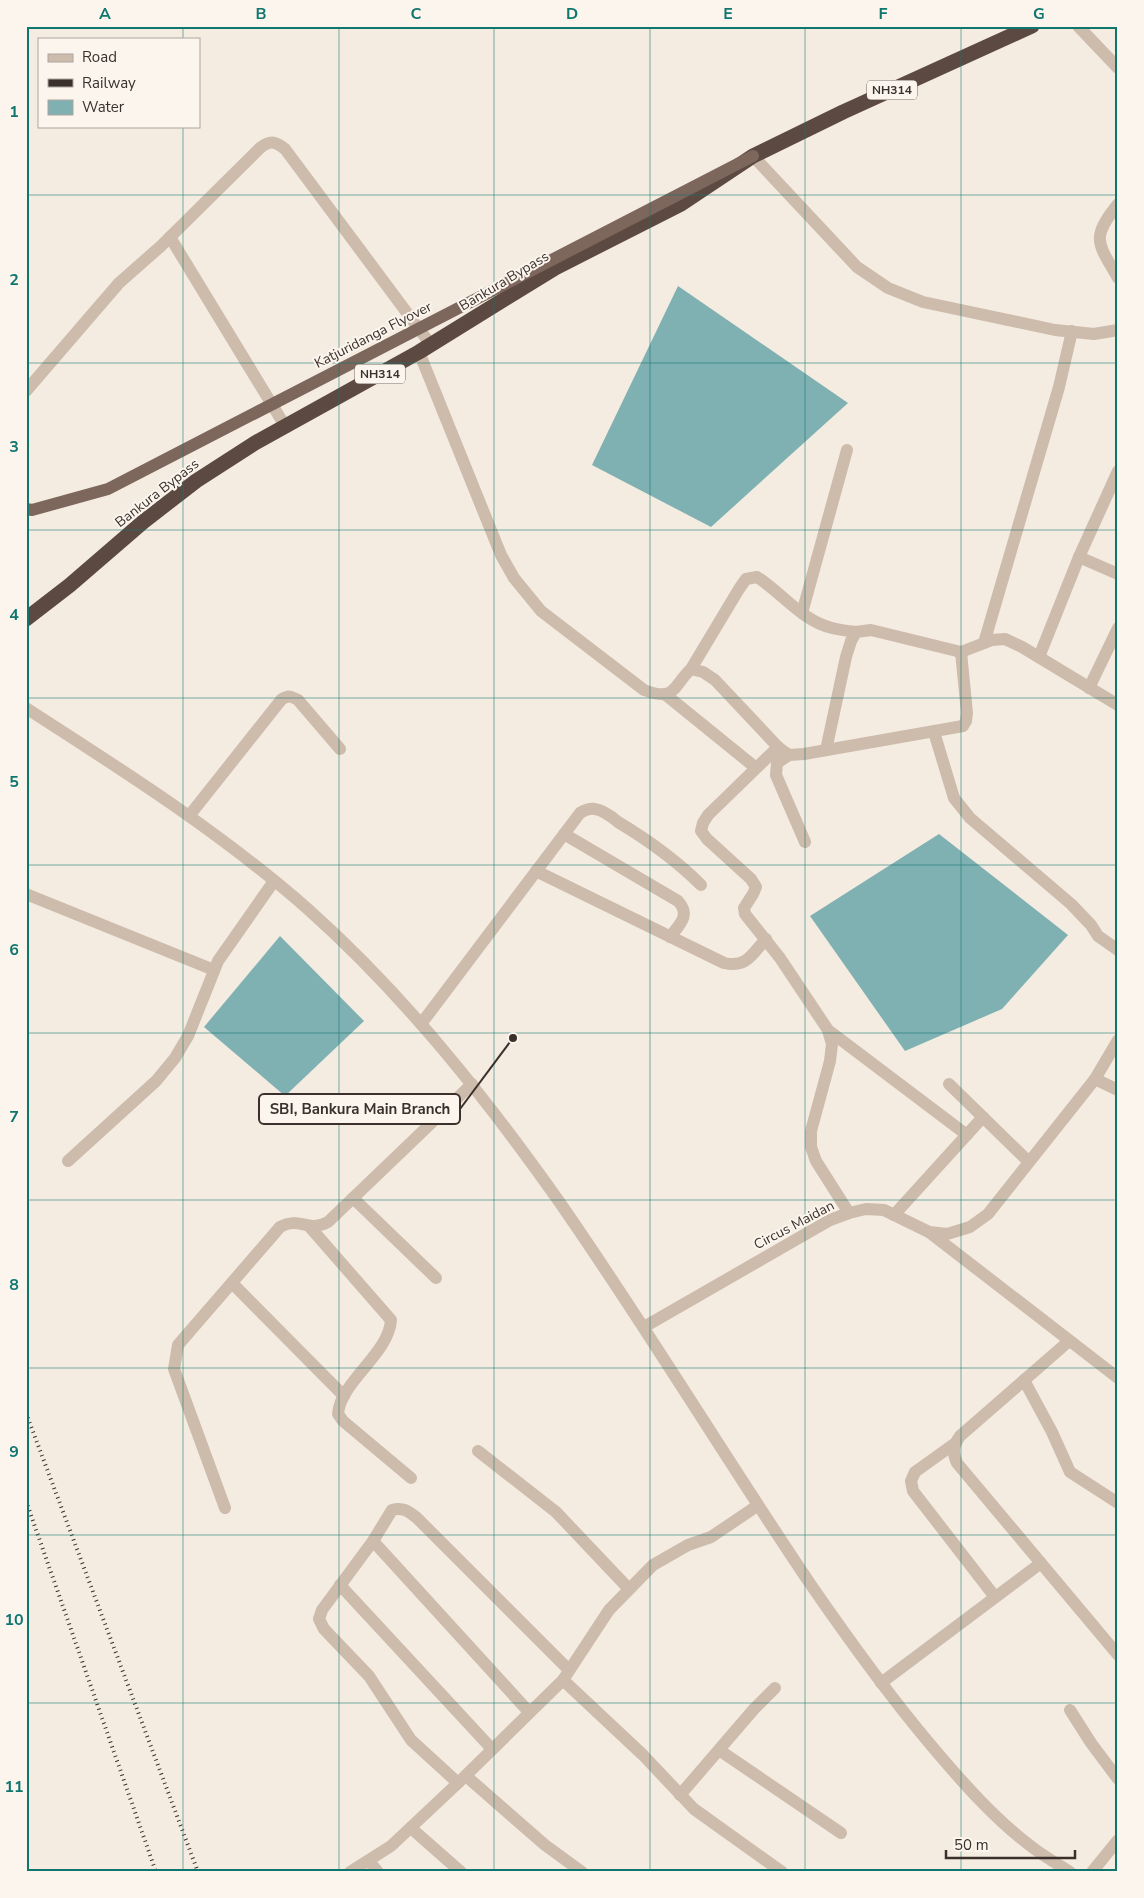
<svg xmlns="http://www.w3.org/2000/svg" width="1144" height="1898" font-family="'Nunito Sans',sans-serif">
<rect width="100%" height="100%" fill="#f4ebe1"/>
<g fill="#7fb0b2">
<path d="M678,286L848,403L711,527L592,465Z"/>
<path d="M939,834L1068,935L1002,1009L905,1051L810,916Z"/>
<path d="M280,936L364,1021L285,1096L204,1027Z"/>
</g>
<g fill="none" stroke-linecap="round" stroke-linejoin="round">
<g stroke="#cdbbac" stroke-width="12">
<path d="M1078,26L1118,68"/>
<path d="M753,156L857,267L888,288L923,302L1055,330L1094,334L1118,330"/>
<path d="M1118,204C1090,239 1098,243 1118,278"/>
<path d="M170,237L285,426"/>
<path d="M419,352L501,555L514,578L541,611L644,690C676,702 672,687 691,669L703,672L715,680L778,747L789,755L804,754L963,726L966,721L967,713L961,652"/>
<path d="M26,391L119,283L161,246L260,148C270,140 275,141 285,149L431,345"/>
<path d="M1079,557L1118,574"/>
<path d="M802,613L847,450"/>
<path d="M984,643L1059,387L1072,331"/>
<path d="M1039,657L1079,557L1118,471"/>
<path d="M691,669L739,589L746,579L757,577C782,593 802,621 832,628C840,630 848,631 856,632"/>
<path d="M1089,688L1118,628"/>
<path d="M666,695L756,768"/>
<path d="M26,708C124,771 223,834 310,911C405,996 485,1097 558,1200C646,1326 725,1458 811,1585C849,1640 887,1693 930,1744C962,1782 996,1821 1036,1850C1047,1858 1059,1865 1070,1872"/>
<path d="M934,732L954,798L970,818L1071,904L1091,925L1098,936L1118,950"/>
<path d="M778,747L708,815L703,823L701,831L707,839L751,879L756,887L753,894L744,908L745,914L780,958L828,1030L832,1044L830,1061L811,1131V1147L816,1161L849,1213"/>
<path d="M826,750L846,657L851,641L856,632L871,630L961,652L992,640L1005,639L1022,647L1118,705"/>
<path d="M789,755L777,763L776,775L805,842"/>
<path d="M189,816L281,700C288,695 291,696 298,700L340,749"/>
<path d="M564,834L678,901C691,915 680,924 670,937"/>
<path d="M536,871L724,963C747,968 751,955 766,939"/>
<path d="M26,894L214,970"/>
<path d="M421,1024L580,813C585,810 589,808 595,809C603,810 612,817 618,822C648,840 676,860 701,885"/>
<path d="M828,1030L967,1135"/>
<path d="M1095,1079L1118,1090"/>
<path d="M949,1084L1029,1162"/>
<path d="M68,1161L156,1081L175,1058L188,1036L218,961L274,881"/>
<path d="M353,1198L436,1278"/>
<path d="M894,1215L983,1117"/>
<path d="M309,1226L391,1320C389,1354 340,1382 338,1414L343,1421L411,1478"/>
<path d="M929,1232L1118,1378"/>
<path d="M232,1283L344,1396"/>
<path d="M644,1327L830,1220L849,1213L866,1209L884,1210L929,1232L947,1234L970,1227L988,1214L1095,1079L1118,1040"/>
<path d="M1069,1341L960,1436C953,1446 952,1452 957,1463L1118,1655"/>
<path d="M1024,1380L1052,1432L1070,1472L1118,1503"/>
<path d="M954,1444L915,1472L911,1481L913,1491L995,1597"/>
<path d="M478,1451L556,1512L629,1589"/>
<path d="M225,1508L174,1369L178,1345L280,1227C300,1216 307,1233 328,1222L472,1084"/>
<path d="M373,1541L529,1712"/>
<path d="M340,1585L492,1749"/>
<path d="M563,1680L643,1755L694,1809L782,1872"/>
<path d="M881,1683L1041,1563"/>
<path d="M1070,1710L1091,1743L1118,1779"/>
<path d="M719,1750L841,1833"/>
<path d="M466,1776L545,1845L582,1872"/>
<path d="M458,1783L411,1740L369,1676L324,1629L319,1619L322,1610L373,1541L392,1510C403,1507 408,1511 417,1518L569,1670"/>
<path d="M680,1795L754,1709L775,1688"/>
<path d="M411,1828L461,1872"/>
<path d="M369,1861L378,1872"/>
<path d="M350,1872L391,1846L458,1783L563,1680L609,1610L653,1565L688,1545L711,1537L757,1506"/>
<path d="M1092,1872L1118,1840"/>
</g>
<path stroke="#5c4a42" stroke-width="15" d="M26,619L70,585L143,522L196,481L255,443L419,352L555,268L681,204L753,156L843,112L1032,26"/>
<g stroke="#3b302b" stroke-width="4" stroke-dasharray="1 4" stroke-linecap="butt">
<path d="M26,1413L198,1872"/>
<path d="M26,1501L156,1872"/>
</g>
<path stroke="#7d675c" stroke-width="12" d="M26,509L32,510L108,489L753,156"/>
</g>
<path fill="none" stroke="#0f766e" stroke-width="1" stroke-opacity="0.55" d="M183,26V39M339,26V1872M494,26V1872M650,26V1872M805,26V1872M961,26V1872M183,126V1872M26,195H1118M26,363H1118M26,530H1118M26,698H1118M26,865H1118M26,1033H1118M26,1200H1118M26,1368H1118M26,1535H1118M26,1703H1118"/>
<g text-anchor="middle" dominant-baseline="central" stroke-width="4" stroke-linejoin="round" paint-order="stroke">
<g fill="#fbf5ee" stroke="#756b66" stroke-width="1">
<rect x="867" y="80.5" width="50" height="19" rx="4"/>
<rect x="355" y="364.5" width="50" height="19" rx="4"/>
</g>
<g font-size="12" font-weight="bold" fill="#3b302b">
<text x="892" y="90">NH314</text>
<text x="380" y="374">NH314</text>
</g>
<g font-size="14" fill="#3b302b" stroke="#fbf5ee">
<text transform="translate(504 281) rotate(-31)">Bankura Bypass</text>
<text transform="translate(373 335) rotate(-27)">Katjuridanga Flyover</text>
<text transform="translate(157 493) rotate(-38)">Bankura Bypass</text>
<text transform="translate(794 1225) rotate(-28)">Circus Maidan</text>
</g>
</g>
<path fill="none" stroke="#3b302b" stroke-width="2" d="M513 1038L460 1109"/>
<circle fill="#3b302b" stroke="#fbf5ee" stroke-width="2" cx="513" cy="1038" r="5"/>
<rect fill="#fbf5ee" stroke="#3b302b" stroke-width="2" x="259" y="1094" width="201" height="30" rx="5"/>
<g font-size="15" text-anchor="middle" font-weight="bold" fill="#3b302b">
<text x="360" y="1114">SBI, Bankura Main Branch</text>
</g>
<rect width="1144" height="1898" fill="none" stroke="#fbf5ee" stroke-width="55"/>
<rect x="38" y="38" width="162" height="90" fill="#fbf5ee" stroke="#aea6a0"/>
<rect x="48" y="54" width="25" height="8" fill="#cdbbac" stroke="#aea6a0"/>
<text x="82" y="62" font-size="15" fill="#3b302b">Road</text>
<rect x="48" y="79" width="25" height="8" fill="#3b302b" stroke="#aea6a0"/>
<text x="82" y="88" font-size="15" fill="#3b302b">Railway</text>
<rect x="48" y="100" width="25" height="15" fill="#7fb0b2" stroke="#aea6a0"/>
<text x="82" y="112" font-size="15" fill="#3b302b">Water</text>
<path d="M946 1850v8h129v-8" fill="none" stroke="#3b302b" stroke-width="2.5"/>
<text x="954" y="1850" font-size="15" fill="#3b302b" stroke="#fbf5ee" stroke-width="4" paint-order="stroke">50 m</text>
<rect x="28" y="28" width="1088" height="1842" fill="none" stroke="#0f766e" stroke-width="2"/>
<g font-size="16" text-anchor="middle" font-weight="bold" fill="#0f766e">
<text x="105" y="19">A</text>
<text x="261" y="19">B</text>
<text x="416" y="19">C</text>
<text x="572" y="19">D</text>
<text x="728" y="19">E</text>
<text x="883" y="19">F</text>
<text x="1039" y="19">G</text>
<text x="14" y="117">1</text>
<text x="14" y="285">2</text>
<text x="14" y="452">3</text>
<text x="14" y="620">4</text>
<text x="14" y="787">5</text>
<text x="14" y="955">6</text>
<text x="14" y="1122">7</text>
<text x="14" y="1290">8</text>
<text x="14" y="1457">9</text>
<text x="14" y="1625">10</text>
<text x="14" y="1792">11</text>
</g>
</svg>
